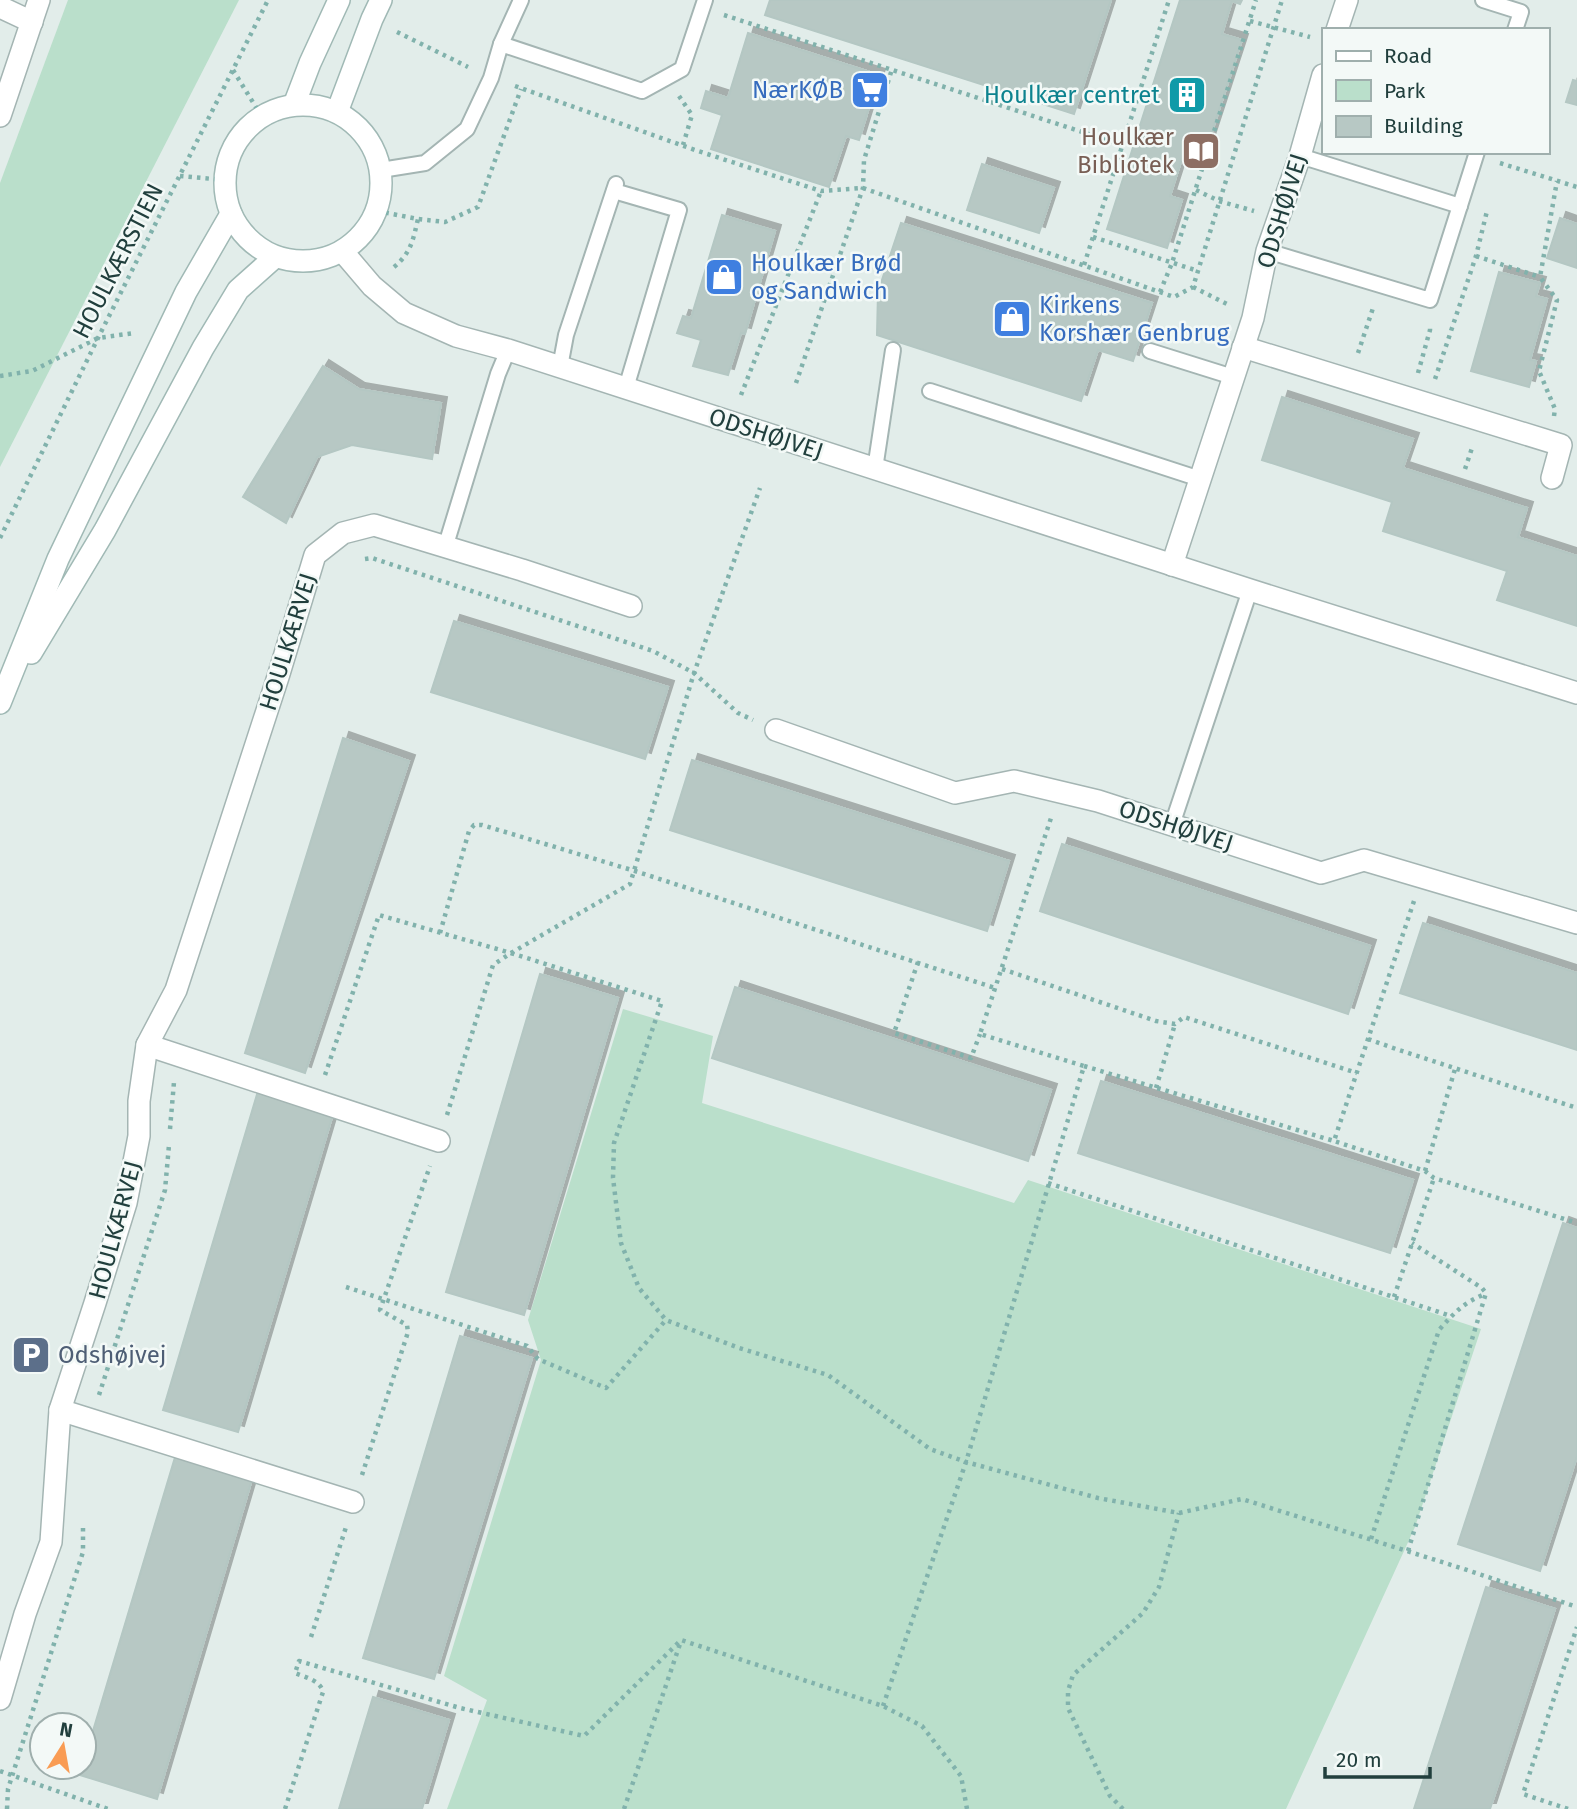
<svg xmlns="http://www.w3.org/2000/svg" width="1577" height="1809" font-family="'Fira Sans',sans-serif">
<defs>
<filter id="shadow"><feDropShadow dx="6" dy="-6" stdDeviation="0" flood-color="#0004"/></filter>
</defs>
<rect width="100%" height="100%" fill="#e2edea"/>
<g fill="#badfcb">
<path d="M68,0H239L0,467V183Z"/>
<path d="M623,1009L713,1036L702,1103L1014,1203L1028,1180L1481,1329L1415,1527L1286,1809H447L487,1700L444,1676L541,1360L528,1320Z"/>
</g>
<g fill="#b7c8c4" stroke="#b4c7c3" stroke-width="2" filter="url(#shadow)">
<path d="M770,0H1111L1074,114L765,15Z"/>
<path d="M1180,0H1242L1240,4L1232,1L1222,34L1242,40L1204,156L1185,149L1170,196L1182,200L1167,248L1107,229Z"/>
<path d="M748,33L879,75L859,140L846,136L829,187L711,149L722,115L701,108L706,91L728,98Z"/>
<path d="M1573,80L1577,81V105L1566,102Z"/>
<path d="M982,164L1054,188L1039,233L967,210Z"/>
<path d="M722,215L775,231L745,334L741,333L728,375L693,366L701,340L677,333L683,316L691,318Z"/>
<path d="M1560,218L1577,224V268L1547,258Z"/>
<path d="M901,223L1152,303L1133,361L1098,350L1081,401L877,335L878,292Z"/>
<path d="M1499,272L1540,283L1536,296L1547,299L1530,360L1536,361L1529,387L1471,371Z"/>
<path d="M323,366L359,389L441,403L432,459L352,445L317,457L286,523L243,497Z"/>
<path d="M1282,397L1413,439L1403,468L1527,508L1518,537L1577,556V626L1497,600L1507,571L1383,531L1392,502L1262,460Z"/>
<path d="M454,621L668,687L645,759L431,692Z"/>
<path d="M343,738L409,761L305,1073L245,1053Z"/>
<path d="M692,760L1009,861L987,931L670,830Z"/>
<path d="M1062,844L1370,946L1348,1014L1040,911Z"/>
<path d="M1423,923L1577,973V1050L1400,993Z"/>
<path d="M540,974L618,998L524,1315L446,1292Z"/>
<path d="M735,987L1051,1090L1028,1161L712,1058Z"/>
<path d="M1101,1081L1413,1180L1390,1253L1078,1153Z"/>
<path d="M258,1091L333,1114L238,1432L163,1410Z"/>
<path d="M1563,1223L1577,1228V1456L1540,1571L1458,1544Z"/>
<path d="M460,1336L532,1358L434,1679L363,1658Z"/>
<path d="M176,1454L253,1476L157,1799L80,1775L82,1767H84V1761Z"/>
<path d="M1486,1587L1555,1609L1490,1809H1414Z"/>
<path d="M373,1697L449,1720L422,1809H339Z"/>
</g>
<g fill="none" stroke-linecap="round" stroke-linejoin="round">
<g stroke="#a4b5b3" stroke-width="18">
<g id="lane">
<path d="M1483,0L1521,12L1515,30"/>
<path d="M501,44L642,91L682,69L705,0"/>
<path d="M1300,156L1460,206"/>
<path d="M381,170L425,163L467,129L491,78L501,44L521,0"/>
<path d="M614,191L679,210L626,388"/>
<path d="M1267,251L1430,300L1477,152"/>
<path d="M1150,351L1233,377"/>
<path d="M560,367L566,335L616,184"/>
<path d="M930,391L1200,479"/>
<path d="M875,469L893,350"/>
<path d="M445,548L498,374L508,350"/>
<path d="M1172,825L1250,590"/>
</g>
</g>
<g stroke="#a4b5b3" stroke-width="24">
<g id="street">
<path d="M0,7L32,22"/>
<path d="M1337,30L1347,0"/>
<path d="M0,116L39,0"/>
<path d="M343,252L372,286L404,313L456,336L508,350L1250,590L1577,693"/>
<path d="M1243,347L1561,445L1552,478"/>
<path d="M1172,565L1253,318L1267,251L1300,156L1323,75"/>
<path d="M776,730L955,793L1014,781L1098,801L1321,873L1364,860L1577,923"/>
<path d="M147,1045L439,1141"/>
<path d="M60,1410L353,1502"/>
<path d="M0,1699L25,1614L51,1542L60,1410L95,1303L126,1203L139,1136V1101L147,1045L176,990L278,677L315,555L343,533L374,525L522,570L631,606"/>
</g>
</g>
<g stroke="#a0b9b5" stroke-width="24">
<g id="secondary">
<circle cx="303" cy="183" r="78"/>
<path d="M294,105L310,63L339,0"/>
<path d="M337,112L372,19L381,0"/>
<path d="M31,653L105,530L203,348L238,290L275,257"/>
<path d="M0,703L58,559L186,292L231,214"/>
</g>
</g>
<g stroke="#81b2ac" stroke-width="4.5" stroke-dasharray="3.5 5" stroke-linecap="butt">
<path d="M724,15L1122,145"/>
<path d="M1250,21L1310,37"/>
<path d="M397,32L468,67"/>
<path d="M233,70L262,117"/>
<path d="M515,86L695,150L821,191L863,188L1174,297L1193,287L1282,0"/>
<path d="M679,96L692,115L683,145"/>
<path d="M1500,163L1577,187"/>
<path d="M180,176L224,180"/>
<path d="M1196,190L1219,201L1254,211"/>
<path d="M377,211L418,219L445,222L478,207L521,89"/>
<path d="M1093,237L1198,271"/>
<path d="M1476,256L1540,277"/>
<path d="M1084,265L1169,0"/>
<path d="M394,267C411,253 413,240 418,219"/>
<path d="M1193,287L1227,304"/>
<path d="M1160,292L1172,263L1256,0"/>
<path d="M1358,353L1373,308"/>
<path d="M1418,373L1430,330V324"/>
<path d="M0,376L32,371L98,338L134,333"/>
<path d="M1435,379L1476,256L1487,211"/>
<path d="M796,383L863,188L864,160L892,69"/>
<path d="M741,395L821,191"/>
<path d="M1554,416L1555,409L1539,371L1557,300L1540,277L1557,181"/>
<path d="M1465,469L1473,445"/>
<path d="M0,538L98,338L268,0"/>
<path d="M365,559L372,558L653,651L694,673L738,713L753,720"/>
<path d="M1414,901L1334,1141L1425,1171L1434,1178L1577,1223"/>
<path d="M440,933L469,831L474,825H482L635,871L995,988"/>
<path d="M918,962L894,1033L971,1058L980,1034"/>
<path d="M1002,969L1156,1021L1175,1024L1184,1017L1357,1073"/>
<path d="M1368,1039L1396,1049L1577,1108"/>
<path d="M1084,1066L1334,1141"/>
<path d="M325,1075L379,915L511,953L630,884L694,673L760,488"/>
<path d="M1156,1088L1175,1024"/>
<path d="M447,1115L493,965L511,953L662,1001L614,1143L613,1178L621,1243L639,1288L666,1320L739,1348L828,1375L930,1449L966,1462L1098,1498L1179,1513L1242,1499L1464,1569L1577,1607"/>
<path d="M170,1129L174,1082"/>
<path d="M1425,1171L1455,1069"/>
<path d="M1048,1183L1451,1316"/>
<path d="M346,1287L527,1346L538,1359L606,1388L666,1320"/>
<path d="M1394,1297L1434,1178"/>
<path d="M99,1395L165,1190L169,1145"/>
<path d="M362,1475L408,1332L407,1325L380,1310L430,1166"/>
<path d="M1371,1539L1439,1330C1454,1313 1463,1303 1485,1294"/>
<path d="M1408,1551L1486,1293L1482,1288L1412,1243"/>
<path d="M311,1637L346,1527"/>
<path d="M883,1706L966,1462L1084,1066L980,1034L1051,818"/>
<path d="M0,1771L108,1809"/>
<path d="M7,1809L8,1789L83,1552V1527"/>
<path d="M285,1809L323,1692C321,1681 305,1677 295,1673L299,1661L460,1708L584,1736L681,1640L883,1706L922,1726L961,1776L967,1809"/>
<path d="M624,1809L681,1641"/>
<path d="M1123,1809L1110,1796L1068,1708V1691L1073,1675L1143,1613L1159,1587L1179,1513"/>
<path d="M1568,1809L1523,1794L1577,1627"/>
</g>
<use href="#lane" stroke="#fff" stroke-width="14"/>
<use href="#street" stroke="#fff" stroke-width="21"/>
<use href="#secondary" stroke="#fff" stroke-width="21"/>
</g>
<defs>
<g id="supermarket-square" transform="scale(2.0125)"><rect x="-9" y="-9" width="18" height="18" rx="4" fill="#3f7fe0" stroke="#f3f9f7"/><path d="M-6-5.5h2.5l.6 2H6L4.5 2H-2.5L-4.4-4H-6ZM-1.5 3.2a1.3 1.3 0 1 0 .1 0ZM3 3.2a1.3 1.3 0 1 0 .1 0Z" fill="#fff"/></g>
<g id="building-square" transform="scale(2.0125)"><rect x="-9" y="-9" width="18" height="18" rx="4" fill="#0f9aa8" stroke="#f3f9f7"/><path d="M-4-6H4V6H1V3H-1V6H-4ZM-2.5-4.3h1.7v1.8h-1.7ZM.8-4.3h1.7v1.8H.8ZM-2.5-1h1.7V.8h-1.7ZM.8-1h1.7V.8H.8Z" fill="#fff"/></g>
<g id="library-square" transform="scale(2.0125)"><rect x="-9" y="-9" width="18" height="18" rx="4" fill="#8d6e63" stroke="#f3f9f7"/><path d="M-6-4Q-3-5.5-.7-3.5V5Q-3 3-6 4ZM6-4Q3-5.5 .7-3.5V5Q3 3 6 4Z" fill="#fff"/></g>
<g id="shop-square" transform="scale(2.0125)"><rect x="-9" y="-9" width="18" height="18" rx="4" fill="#3f7fe0" stroke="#f3f9f7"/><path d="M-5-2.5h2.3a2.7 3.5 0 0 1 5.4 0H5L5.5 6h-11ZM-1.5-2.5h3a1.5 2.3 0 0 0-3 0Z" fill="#fff"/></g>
<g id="parking-square" transform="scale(2.0125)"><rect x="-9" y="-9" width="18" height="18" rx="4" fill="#5c6f8a" stroke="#f3f9f7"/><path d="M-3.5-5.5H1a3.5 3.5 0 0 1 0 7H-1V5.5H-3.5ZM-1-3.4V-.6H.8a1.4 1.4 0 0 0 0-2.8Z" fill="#fff"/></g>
</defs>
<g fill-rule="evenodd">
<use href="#supermarket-square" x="870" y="90"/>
<use href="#building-square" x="1187" y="95"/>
<use href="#library-square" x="1201" y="151"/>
<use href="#shop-square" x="724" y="277"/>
<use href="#shop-square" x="1012" y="319"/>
<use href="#parking-square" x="31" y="1355"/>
</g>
<g text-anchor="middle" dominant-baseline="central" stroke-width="5" stroke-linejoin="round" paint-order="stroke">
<g font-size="24" fill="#366cbe" stroke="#f3f9f7" text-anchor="start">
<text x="843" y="90" text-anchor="end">NærKØB</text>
<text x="751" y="263">Houlkær Brød<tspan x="751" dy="28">og Sandwich</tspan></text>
<text x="1039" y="305">Kirkens<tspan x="1039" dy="28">Korshær Genbrug</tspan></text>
</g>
<g font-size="24" fill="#0d838f" stroke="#f3f9f7" text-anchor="end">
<text x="1160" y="95">Houlkær centret</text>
</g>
<g font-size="24" fill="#785e54" stroke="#f3f9f7" text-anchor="end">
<text x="1174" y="137">Houlkær<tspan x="1174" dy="28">Bibliotek</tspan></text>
</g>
<g font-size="24" fill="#213f3d" stroke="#f3f9f7">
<text transform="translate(1282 211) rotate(-73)">ODSHØJVEJ</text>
<text transform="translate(118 261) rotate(-63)">HOULKÆRSTIEN</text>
<text transform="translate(766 434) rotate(18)">ODSHØJVEJ</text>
<text transform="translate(288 642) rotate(-73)">HOULKÆRVEJ</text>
<text transform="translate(1176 826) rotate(18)">ODSHØJVEJ</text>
<text transform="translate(115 1230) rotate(-75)">HOULKÆRVEJ</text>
</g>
<g font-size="24" fill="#4e5e75" stroke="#f3f9f7" text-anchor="start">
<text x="58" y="1355">Odshøjvej</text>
</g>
</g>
<rect x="1322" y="28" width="228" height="126" fill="#f3f9f7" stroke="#9fafad" stroke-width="2"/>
<rect x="1336" y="51" width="35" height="10" fill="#ffffff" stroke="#9fafad" stroke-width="2"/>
<text x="1384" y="63" font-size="21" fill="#213f3d">Road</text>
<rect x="1336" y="80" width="35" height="21" fill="#badfcb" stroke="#9fafad" stroke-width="2"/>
<text x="1384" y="98" font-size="21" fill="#213f3d">Park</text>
<rect x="1336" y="116" width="35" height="21" fill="#b7c8c4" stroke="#9fafad" stroke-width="2"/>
<text x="1384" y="133" font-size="21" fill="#213f3d">Building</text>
<g transform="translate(63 1746) rotate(11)"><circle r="33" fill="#f3f9f7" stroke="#9fafad" stroke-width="2"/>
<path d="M0-5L12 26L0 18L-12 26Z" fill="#f99c54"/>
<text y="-10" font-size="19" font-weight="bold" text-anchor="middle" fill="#213f3d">N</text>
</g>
<path d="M1325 1767v10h105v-10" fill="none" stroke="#213f3d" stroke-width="3.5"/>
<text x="1336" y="1767" font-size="21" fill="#213f3d" stroke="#f3f9f7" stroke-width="5" paint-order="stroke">20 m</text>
</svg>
